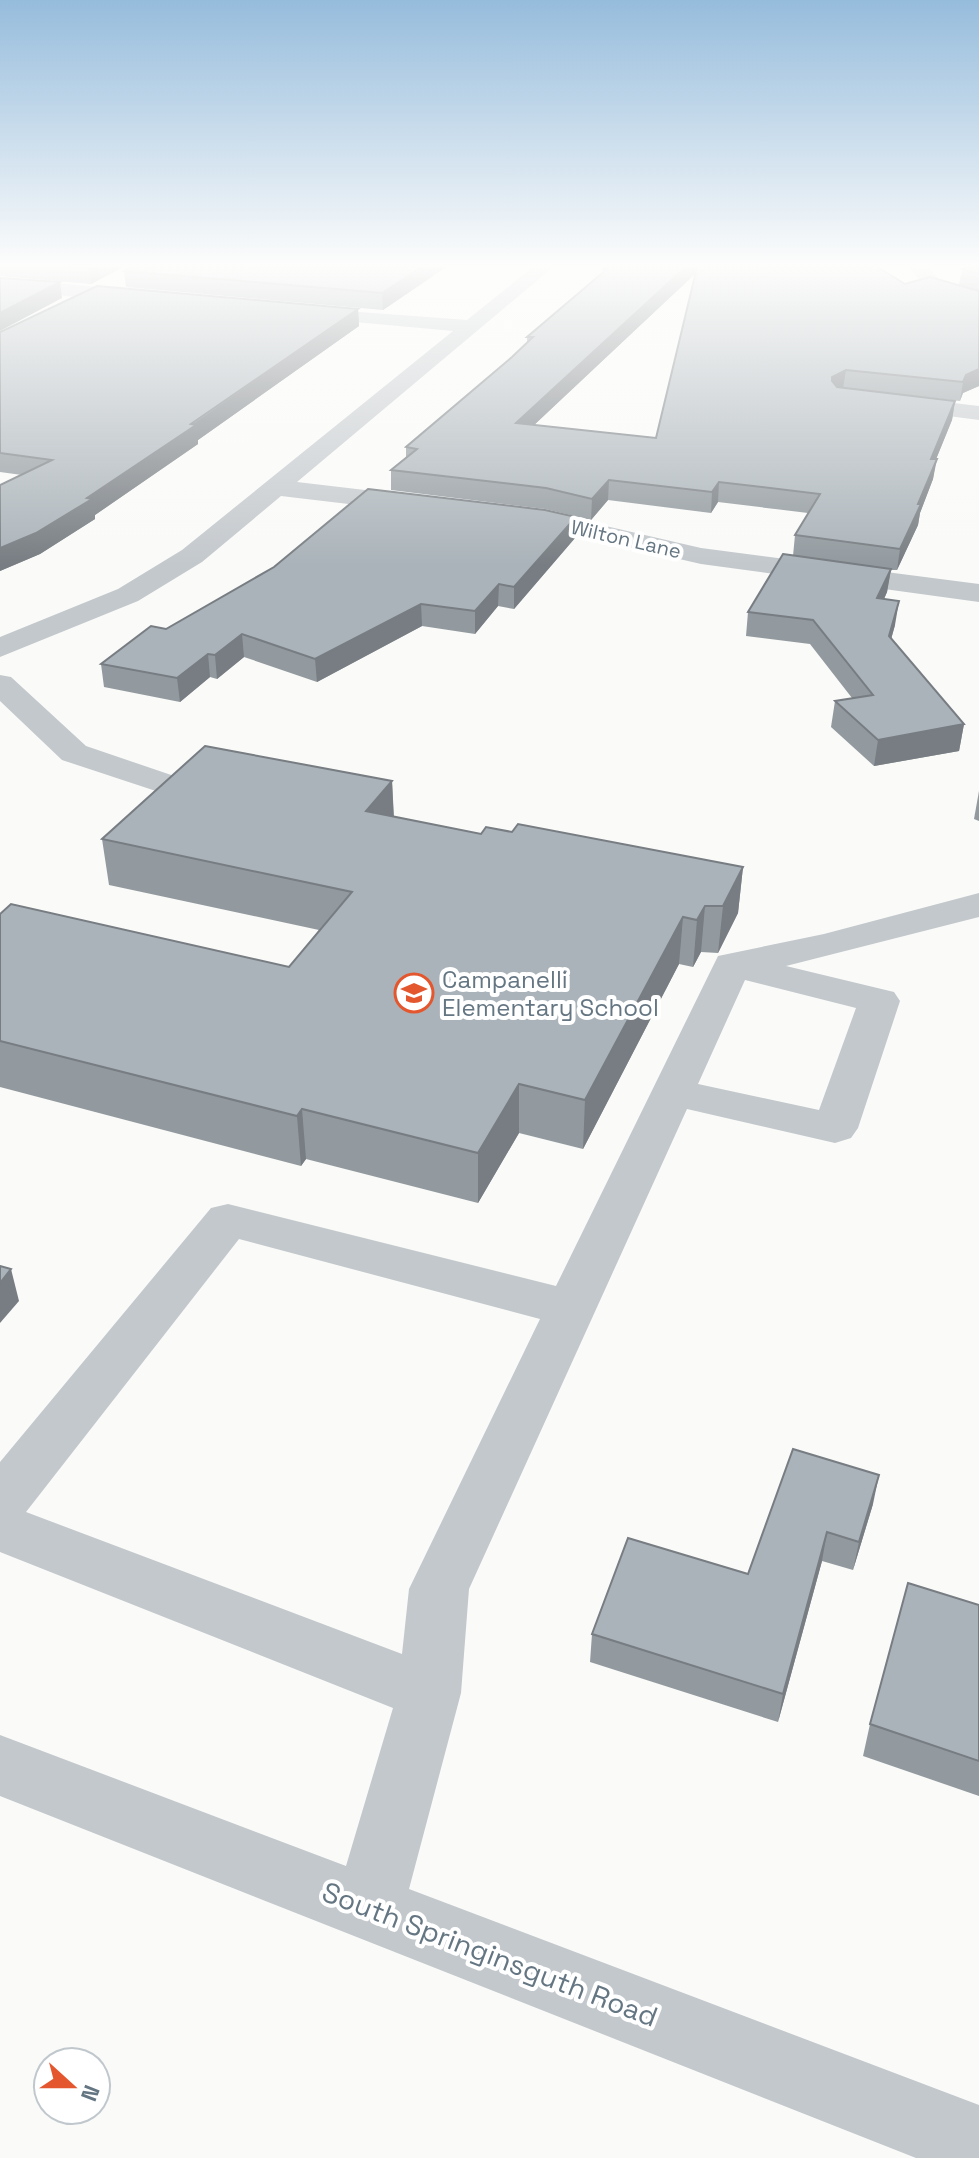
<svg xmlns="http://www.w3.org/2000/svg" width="979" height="2158" font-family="'Space Grotesk',sans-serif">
<rect width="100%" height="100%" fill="#fafaf8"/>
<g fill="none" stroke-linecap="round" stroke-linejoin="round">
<g fill="#c3c8cc" fill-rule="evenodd">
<path d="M538,263H558L297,482L416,496L425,499L429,504L425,509L416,512L281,496L202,562L138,601L0,657V637L118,589L182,550L453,331L300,317L293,315L290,311L293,307L467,320Z"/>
<path d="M906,263H925L941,282L979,294V306L927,290Z"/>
<path d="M0,278L143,291L153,297L143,303L0,290Z"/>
<path d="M894,396L979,406V420L886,408L883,403L886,398Z"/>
<path d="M516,509L545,512L701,548L979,584V602L701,564L545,528L507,523L503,517L507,511Z"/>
<path d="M0,675L11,677L86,746L180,778L185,785L180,792L168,795L62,760L0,701Z"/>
<path d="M979,893V917L786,966L894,992L900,1001L858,1128L851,1138L835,1143L687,1109L469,1589L461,1693L409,1889L979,2105V2158H916L0,1796V1735L346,1866L393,1708L0,1552V1462L211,1208L228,1204L556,1286L718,956L824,934ZM745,980L856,1008L819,1110L698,1084ZM239,1239L540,1319L409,1589L402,1654L26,1512Z"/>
</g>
</g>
<g fill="#929a9f" fill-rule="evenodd">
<path d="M0,263H131L91,284L0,276Z"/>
<path d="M138,263H452L383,310L126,287L124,271Z"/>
<path d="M971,263H979V386L963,393L960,401L843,388L955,401L952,420L936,459L933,479L920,513L918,525L897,570H891L887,592L884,599L895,625L891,639L964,724L959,751L874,766L831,727L835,701L852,698L810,644L746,636L748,612L793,556L795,535L808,513L718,502L711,513L608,500L591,520L545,509L391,490V470L406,457V447L512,357L527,343V337L603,273V269L905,284L959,285L962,269L972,266ZM695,274L656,438L534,425Z"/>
<path d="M358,309L359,326L198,440V444L95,515V519L40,554L0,571V485L22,475L0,472V332Z"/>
<path d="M576,517L575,538L514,609L498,606L475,634L422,626L317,682L244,657L217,679L210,677L180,702L104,687L101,664L166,629Z"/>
<path d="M392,781L394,817L481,834L512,832L743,867L738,913L718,953L701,952L693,967L679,964L583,1149L519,1133L478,1203L306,1159L301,1166L0,1087V914L289,967L319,930L109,885L102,839Z"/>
<path d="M979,791V821L974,819Z"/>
<path d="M873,1504L853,1570L822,1561L778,1722L590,1662L592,1634L748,1574Z"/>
<path d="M979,1605V1796L863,1756L870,1724Z"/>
</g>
<g fill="#777d82">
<path d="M100,263H131L91,284L89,268Z"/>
<path d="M428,263H452L383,310L382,293Z"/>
<path d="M690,263H699L698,271L516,442V423Z"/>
<path d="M60,282L62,298L0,331V313Z"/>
<path d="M358,309L359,326L198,440V444L95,515V519L40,554L0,571V548L87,498Z"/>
<path d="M979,369V386L963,393L960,401L963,382L966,375Z"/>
<path d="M846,370L843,388L830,395L832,377Z"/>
<path d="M955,401L952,420L928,479L931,459Z"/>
<path d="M937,459L933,479L920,513L918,525L897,570L900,549Z"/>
<path d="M609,480L608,500L591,520L592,499Z"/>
<path d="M719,482L718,502L711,513L712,492Z"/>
<path d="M576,517L575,538L514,609V587Z"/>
<path d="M891,569L887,592L874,622L877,598Z"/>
<path d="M499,584L498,606L475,634V611Z"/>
<path d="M899,601L895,625L885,661L889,636Z"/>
<path d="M421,604L422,626L317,682L315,659Z"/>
<path d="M242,634L244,657L217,679L215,655Z"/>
<path d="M208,654L210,677L180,702L177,678Z"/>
<path d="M964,724L959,751L874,766L878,740Z"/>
<path d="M392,781L394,825L366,811Z"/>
<path d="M743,867L738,913L718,953L723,906Z"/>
<path d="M705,906L701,952L693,967L697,920Z"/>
<path d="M683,917L679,964L583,1149L585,1100Z"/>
<path d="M519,1084V1133L478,1203V1153Z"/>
<path d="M302,1109L306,1159L301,1166L297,1116Z"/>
<path d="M11,1269L19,1301L0,1323V1283Z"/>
<path d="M879,1475L873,1504L853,1570L859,1542Z"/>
<path d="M827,1532L822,1561L778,1722L783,1694Z"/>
</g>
<g fill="#aab3b9" stroke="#777d82" stroke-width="2">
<path d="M29,263H100L89,268Z"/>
<path d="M138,263H428L382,293L124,271Z"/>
<path d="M610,263H690L516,423L656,438L698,263H871L905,284L930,277L979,291V369L966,375L963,382L846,370L832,377V381L837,387L955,401L931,459H937L918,504H921L900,549L795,535L820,494L719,482L712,492L609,480L592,499L546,488L391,470L417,449L406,447L512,357L533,337H527L607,269H603Z"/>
<path d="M978,263H979V274L962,269Z"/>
<path d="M0,278L60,282L0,313Z"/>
<path d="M97,286L358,309L191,424L196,425L87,498L92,499L36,533L0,548V485L52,460L0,453V332Z"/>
<path d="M368,489L545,510L576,517L514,587L499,584L475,611L421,604L315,659L242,634L215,655L208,654L177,678L101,664L151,626L166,629L274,567Z"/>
<path d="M783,554L891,569L877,598L899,601L889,636L964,724L878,740L835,701L873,695L813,620L748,612Z"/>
<path d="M205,746L392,781L366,811L481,834L486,827L512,832L518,824L743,867L723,906H705L697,920L683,917L585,1100L519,1084L478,1153L302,1109L297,1116L0,1041V914L11,904L289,967L352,892L102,839Z"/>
<path d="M0,1266L11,1269L0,1283Z"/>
<path d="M793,1449L879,1475L859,1542L827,1532L783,1694L592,1634L628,1538L748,1574Z"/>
<path d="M908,1583L979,1605V1761L870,1724Z"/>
</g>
<linearGradient id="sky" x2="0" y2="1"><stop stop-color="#96bcdc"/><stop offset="0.47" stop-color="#fdfdfc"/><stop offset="1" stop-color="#fdfdfc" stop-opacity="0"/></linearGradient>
<rect width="979" height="565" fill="url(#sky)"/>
<defs>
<g id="school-ring" transform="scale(2)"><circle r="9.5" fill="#fff" stroke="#e4572e" stroke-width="1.5"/><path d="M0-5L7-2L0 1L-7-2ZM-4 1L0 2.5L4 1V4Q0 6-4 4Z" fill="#e4572e"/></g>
</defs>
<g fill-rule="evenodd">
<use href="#school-ring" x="414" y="993"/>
</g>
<g text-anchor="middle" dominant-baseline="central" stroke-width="8" stroke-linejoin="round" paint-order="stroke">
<g font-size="20" fill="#657683" stroke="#fff">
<text transform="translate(626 539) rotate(13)">Wilton Lane</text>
</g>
<g font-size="24" fill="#657683" stroke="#fff" text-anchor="start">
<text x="442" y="979">Campanelli<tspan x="442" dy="28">Elementary School</tspan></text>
</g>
<g font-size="28" fill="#657683" stroke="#fff">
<text transform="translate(490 1954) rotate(21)">South Springinsguth Road</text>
</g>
</g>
<g transform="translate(72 2086) rotate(111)"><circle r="38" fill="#ffffff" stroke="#c1c8cd" stroke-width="2"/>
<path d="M0-6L14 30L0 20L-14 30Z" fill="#e4572e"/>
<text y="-12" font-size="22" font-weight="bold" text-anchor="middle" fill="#657683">N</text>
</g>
</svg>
